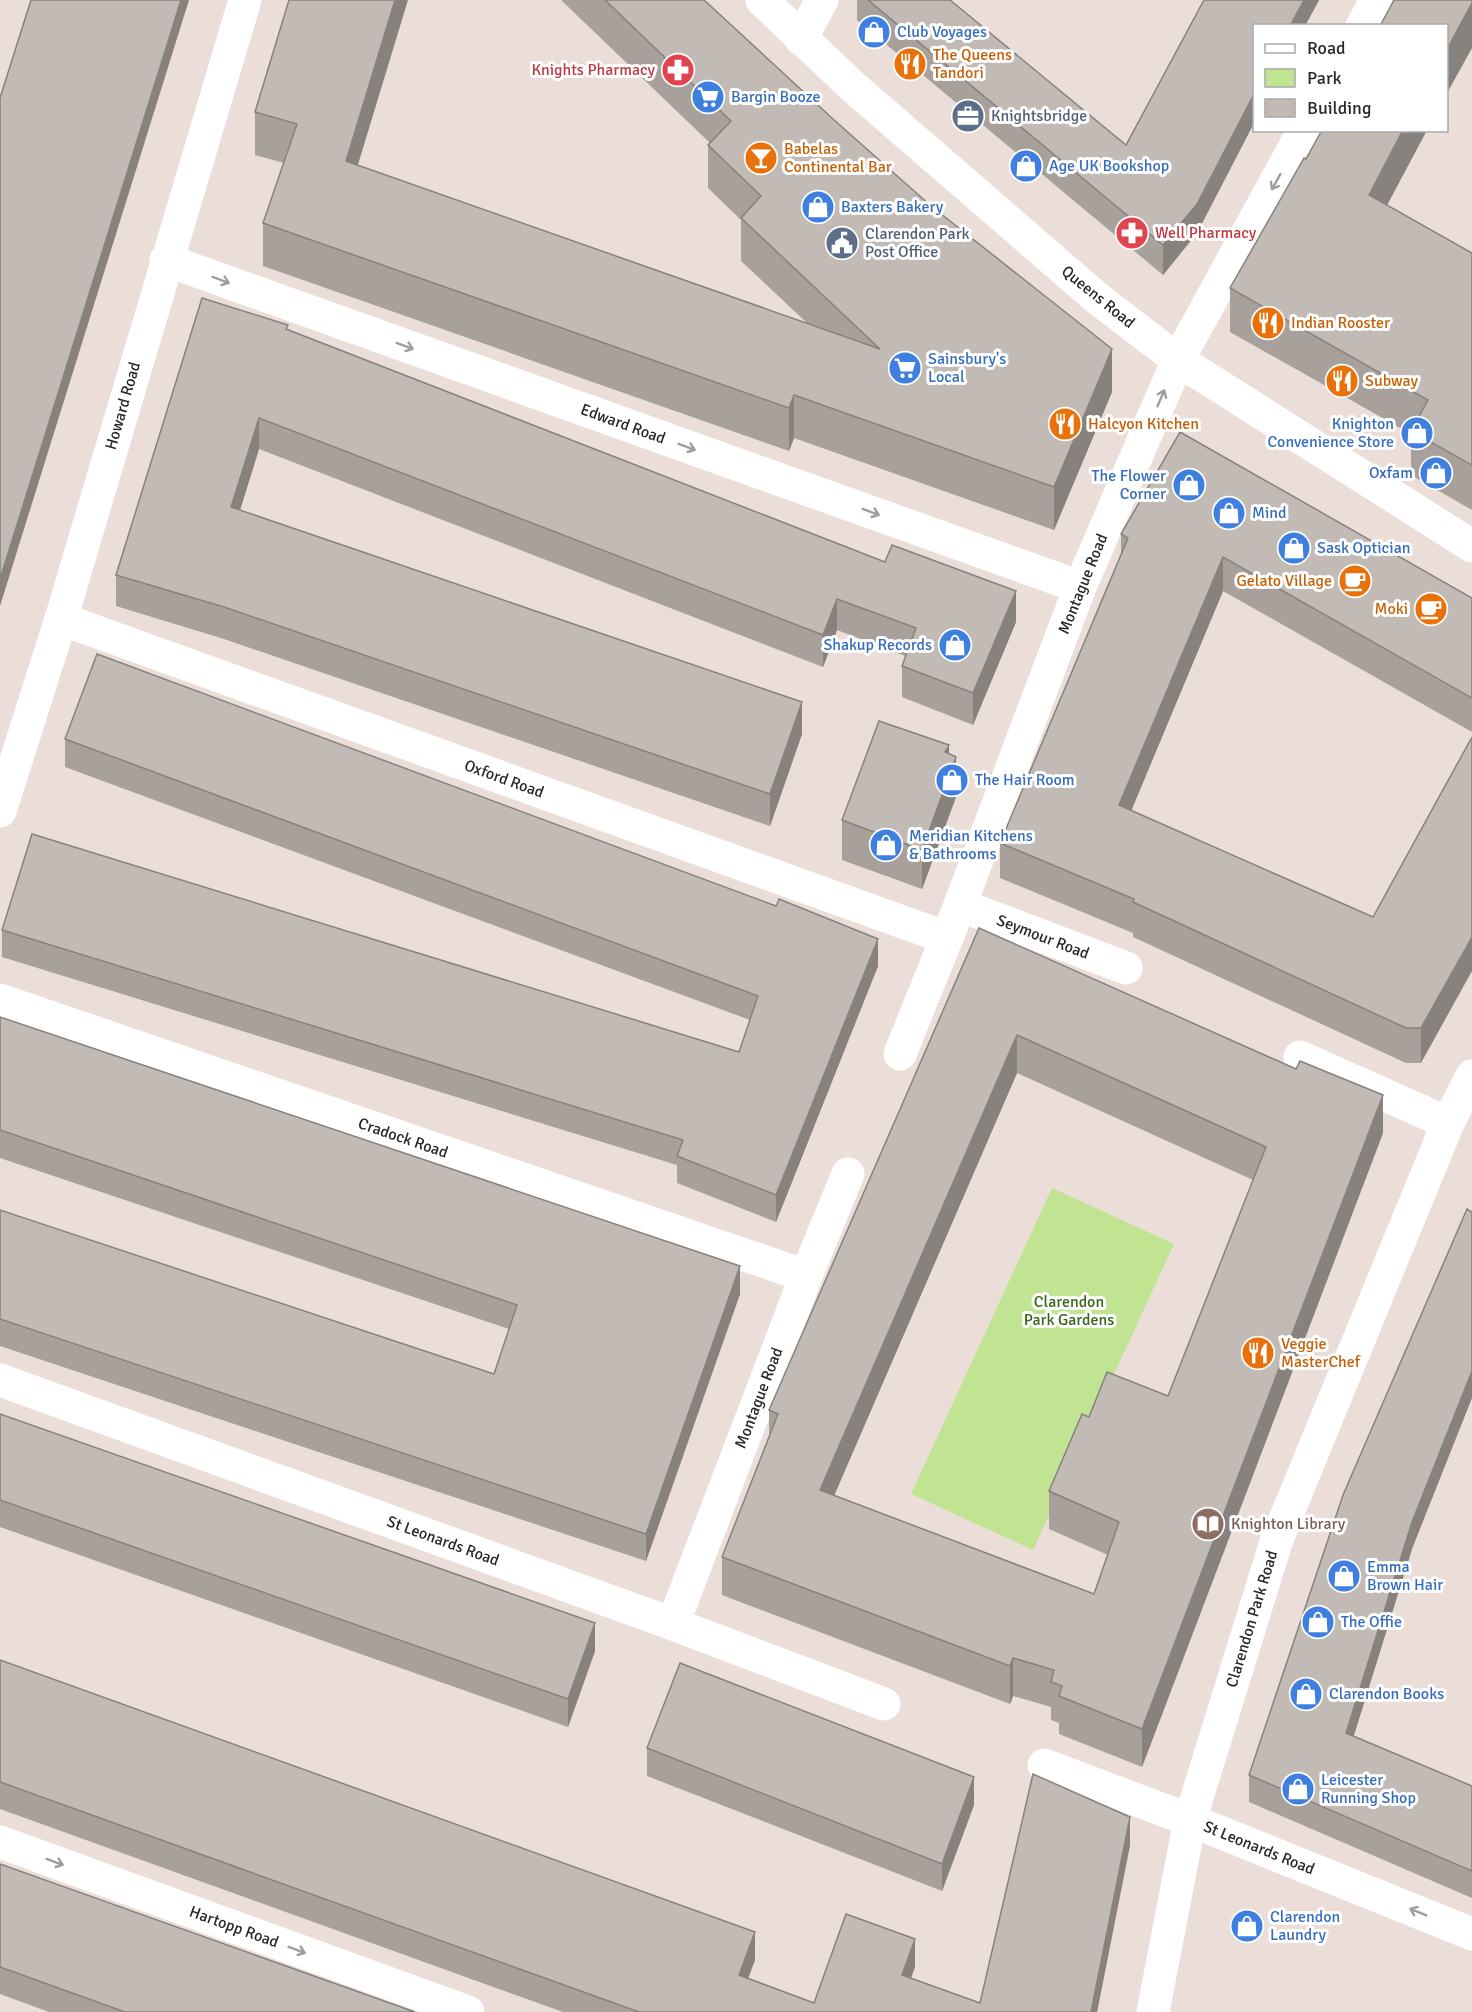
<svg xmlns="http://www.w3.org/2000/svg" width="1472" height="2012" font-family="Signika,sans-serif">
<rect width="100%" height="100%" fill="#ebded8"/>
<path fill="#c0e492" d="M1052,1188L1174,1244L1033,1550L911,1494Z"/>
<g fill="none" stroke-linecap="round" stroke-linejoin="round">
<g stroke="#fff" stroke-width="33">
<path d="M762,0L851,85L1098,299L1178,360L1472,546"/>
<path d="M1362,26L1376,0"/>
<path d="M801,39L822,0"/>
<path d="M166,260L1080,587"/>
<path d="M61,619L947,938"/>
<path d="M0,811L61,619L245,0"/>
<path d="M960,905L1126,968"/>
<path d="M0,1000L806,1276"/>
<path d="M900,1054L960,905L1080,587L1178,360L1304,130"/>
<path d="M1300,1057L1448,1123"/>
<path d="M0,1380L673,1624L884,1704"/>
<path d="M673,1624L806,1276L848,1174"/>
<path d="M1044,1765L1190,1820L1472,1934"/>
<path d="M0,1842L468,2012"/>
<path d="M1153,2012L1190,1820L1277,1539L1448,1123L1472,1076"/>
</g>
</g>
<g fill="#a7a09b" fill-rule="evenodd">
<path d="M289,0L358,165L807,323L741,261V220L708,188V145L710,143L561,0H704L1112,392L1054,530L794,438L789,451L263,266V223L284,163L255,155V112Z"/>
<path d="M857,0H950L1126,145L1204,0H1319L1305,26H1254V123L1197,233L1163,275L857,20Z"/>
<path d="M1322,130H1427L1387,205L1472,253V510L1411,475V434L1230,332V288Z"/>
<path d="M288,330L1016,622L973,725L902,697V666L905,656L837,630L823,667L259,449L240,510L802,734L770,826L224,639L116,606V575Z"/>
<path d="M1121,534L1472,598V732L1223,591L1131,811L1373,917L1472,737L1421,1063H1406L1133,937V933L1000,878V843L1121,554Z"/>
<path d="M65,739L878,966L776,1222L677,1183V1165L2,957V930L739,1052L750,1020L65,767Z"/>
<path d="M956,797L922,889L842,860V820Z"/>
<path d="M979,928L1383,1133L1142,1767L1059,1734V1723L1051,1720V1707L1013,1696L1010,1704L722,1595V1557L769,1436V1410ZM1017,1073L1253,1180L1168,1396L1089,1417L1049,1491V1529L1108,1555L1094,1594L834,1496Z"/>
<path d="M0,1017L740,1294L646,1561L0,1346V1210L494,1374L509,1329L0,1158Z"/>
<path d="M0,1414L595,1651L568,1727L0,1527Z"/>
<path d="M1412,1549L1353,1737L1472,1786V1898L1249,1802V1775Z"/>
<path d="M0,1660L755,1960L747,1979L814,2003L915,1967L911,1978L980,2003L1130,1845L1097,2012H563L0,1809Z"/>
<path d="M647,1748L974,1805L942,1891L647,1776Z"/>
<path d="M0,1864L415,2012H49L0,1994Z"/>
</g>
<g fill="#88827e">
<path d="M181,0H189L0,606V579Z"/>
<path d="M395,0H408L346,204V161Z"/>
<path d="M1304,0H1319L1305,26H1290Z"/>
<path d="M1472,3V48L1446,95V51Z"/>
<path d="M1254,94V123L1197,233L1163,275V245Z"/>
<path d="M1403,130H1427L1369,239V195Z"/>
<path d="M1112,349V392L1054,530V487Z"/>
<path d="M794,395V438L789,451V408Z"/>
<path d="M259,418V449L231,539V507Z"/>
<path d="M1223,557V591L1119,840V805Z"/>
<path d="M1016,591V622L973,725V693Z"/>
<path d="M837,599V630L823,667V635Z"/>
<path d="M802,702V734L770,826V794Z"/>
<path d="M949,745V777L956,757V797L922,889V850L945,752Z"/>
<path d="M1472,937V971L1421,1063V1028Z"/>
<path d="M878,939V966L776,1222V1195Z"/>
<path d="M1017,1035V1073L820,1528V1490Z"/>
<path d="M1383,1095V1133L1142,1767V1729Z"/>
<path d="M740,1266V1294L646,1561V1534Z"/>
<path d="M1472,1371V1398L1412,1549L1346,1761V1733L1412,1522Z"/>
<path d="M595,1623V1651L568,1727V1699Z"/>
<path d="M1013,1658V1696L1010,1704V1666Z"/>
<path d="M974,1777V1805L942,1891V1864Z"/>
<path d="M1130,1817V1845L1097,2012H1091Z"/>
<path d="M755,1932V1960L739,2003V1975Z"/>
<path d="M915,1939V1967L902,2002V1975Z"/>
</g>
<g fill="#c2bab4" stroke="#88827e" stroke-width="1.5" fill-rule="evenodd">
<path d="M31,0H181L0,579V98Z"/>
<path d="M289,0H395L346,161L880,349L741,218L761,196L708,145L731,121L605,0H704L833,119L931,206L1112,349L1054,487L794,395L789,408L263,223L297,124L255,112Z"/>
<path d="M868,0H950L1126,145L1204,0H1304L1290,26H1254V94L1197,204L1163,245Z"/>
<path d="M1394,0H1472V3L1446,51V26H1380Z"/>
<path d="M1322,130H1403L1369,195L1472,253V465L1411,431L1428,400L1230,288L1304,158L1306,159Z"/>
<path d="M202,298L288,325L286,329L885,562L892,545L1016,591L973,693L902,666L916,628L837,599L823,635L259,418L231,507L802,702L770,794L224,607L116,575Z"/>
<path d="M1180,432L1472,598V698L1223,557L1119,805L1373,917L1472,737V937L1421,1028H1406L1133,902L1134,899L1000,843L1128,538L1121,534Z"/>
<path d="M97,654L776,906L779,899L878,939L776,1195L677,1156L683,1140L2,930L32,834L739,1052L758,996L65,739Z"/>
<path d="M879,721L949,745L945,752L956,757L922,850L842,820Z"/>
<path d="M979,928L1296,1069L1300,1061L1383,1095L1142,1729L1059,1696L1062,1686L1051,1682L1054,1670L1013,1658L1010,1666L722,1557L778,1414L769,1410ZM1017,1035L1266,1147L1168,1396L1107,1372L1089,1417L1082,1414L1049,1491L1119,1522L1094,1594L820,1490Z"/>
<path d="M0,1017L740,1266L646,1534L0,1319V1210L494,1374L517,1305L0,1130Z"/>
<path d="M1467,1209L1472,1212V1371L1412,1522L1346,1733L1472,1786V1871L1249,1775L1343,1495Z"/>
<path d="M0,1414L595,1623L568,1699L0,1500Z"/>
<path d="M0,1660L755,1932L739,1975L814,2003L846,1914L915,1939L902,1975L980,2003L1033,1774L1130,1817L1091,2012H639L0,1782Z"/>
<path d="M680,1663L974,1777L942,1864L647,1748Z"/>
<path d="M0,1864L415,2012H125L0,1967Z"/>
</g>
<defs><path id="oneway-shaft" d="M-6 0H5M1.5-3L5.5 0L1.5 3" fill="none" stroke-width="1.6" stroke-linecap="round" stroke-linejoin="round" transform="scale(1.5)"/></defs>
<g stroke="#9e9e9e">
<use href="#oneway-shaft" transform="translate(1276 182) rotate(119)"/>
<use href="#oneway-shaft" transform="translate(221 280) rotate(20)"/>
<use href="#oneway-shaft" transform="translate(405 346) rotate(20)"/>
<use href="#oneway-shaft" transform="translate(1161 398) rotate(-67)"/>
<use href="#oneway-shaft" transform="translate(687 447) rotate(20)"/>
<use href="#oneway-shaft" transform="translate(871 512) rotate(20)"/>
<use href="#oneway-shaft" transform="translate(55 1862) rotate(20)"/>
<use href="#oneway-shaft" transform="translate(1418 1912) rotate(-158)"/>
<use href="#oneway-shaft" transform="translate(297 1950) rotate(20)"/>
</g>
<defs>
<g id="shop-disc" transform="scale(1.725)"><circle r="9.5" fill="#3f7fe0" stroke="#fff"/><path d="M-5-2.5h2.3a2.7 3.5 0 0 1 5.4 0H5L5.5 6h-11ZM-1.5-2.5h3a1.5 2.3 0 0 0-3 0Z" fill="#fff"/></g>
<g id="restaurant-disc" transform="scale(1.725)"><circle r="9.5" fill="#e8710a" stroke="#fff"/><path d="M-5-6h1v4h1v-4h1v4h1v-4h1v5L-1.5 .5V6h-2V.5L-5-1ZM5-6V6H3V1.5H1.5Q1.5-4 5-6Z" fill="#fff"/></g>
<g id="pharmacy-disc" transform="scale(1.725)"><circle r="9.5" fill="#e0444e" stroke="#fff"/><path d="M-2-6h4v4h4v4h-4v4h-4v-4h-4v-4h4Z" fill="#fff"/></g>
<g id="supermarket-disc" transform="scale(1.725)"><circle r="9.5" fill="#3f7fe0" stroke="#fff"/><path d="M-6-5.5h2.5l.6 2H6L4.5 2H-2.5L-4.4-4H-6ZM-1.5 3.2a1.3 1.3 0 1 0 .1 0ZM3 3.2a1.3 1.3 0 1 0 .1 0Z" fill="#fff"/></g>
<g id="office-disc" transform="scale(1.725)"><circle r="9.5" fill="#5c6f8a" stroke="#fff"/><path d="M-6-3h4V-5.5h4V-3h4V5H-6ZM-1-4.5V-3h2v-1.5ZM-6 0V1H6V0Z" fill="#fff"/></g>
<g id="bar-disc" transform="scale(1.725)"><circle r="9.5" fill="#e8710a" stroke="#fff"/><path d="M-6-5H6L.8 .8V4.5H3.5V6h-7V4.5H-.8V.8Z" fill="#fff"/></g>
<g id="civic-disc" transform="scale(1.725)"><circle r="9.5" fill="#5c6f8a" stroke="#fff"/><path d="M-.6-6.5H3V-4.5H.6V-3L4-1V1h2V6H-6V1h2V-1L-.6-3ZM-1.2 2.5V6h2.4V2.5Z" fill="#fff"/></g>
<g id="cafe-disc" transform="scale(1.725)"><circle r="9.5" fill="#e8710a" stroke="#fff"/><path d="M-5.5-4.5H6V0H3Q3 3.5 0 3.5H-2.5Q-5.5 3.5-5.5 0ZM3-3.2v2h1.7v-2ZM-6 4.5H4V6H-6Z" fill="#fff"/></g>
<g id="library-disc" transform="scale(1.725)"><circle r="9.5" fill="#8d6e63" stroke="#fff"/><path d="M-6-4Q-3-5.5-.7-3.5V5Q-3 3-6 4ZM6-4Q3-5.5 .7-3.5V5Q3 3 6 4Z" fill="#fff"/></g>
</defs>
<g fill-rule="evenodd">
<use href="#shop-disc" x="874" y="32"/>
<use href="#restaurant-disc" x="910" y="64"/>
<use href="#pharmacy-disc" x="678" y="70"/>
<use href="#supermarket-disc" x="708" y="97"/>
<use href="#office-disc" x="968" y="116"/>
<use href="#bar-disc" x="761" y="158"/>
<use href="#shop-disc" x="1026" y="166"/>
<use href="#shop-disc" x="818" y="207"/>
<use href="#pharmacy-disc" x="1132" y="233"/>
<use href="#civic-disc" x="842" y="243"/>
<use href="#restaurant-disc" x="1268" y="323"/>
<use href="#supermarket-disc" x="905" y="368"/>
<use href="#restaurant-disc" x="1342" y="381"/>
<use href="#restaurant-disc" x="1065" y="424"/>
<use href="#shop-disc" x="1417" y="433"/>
<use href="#shop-disc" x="1436" y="473"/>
<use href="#shop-disc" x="1189" y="485"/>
<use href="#shop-disc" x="1229" y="513"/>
<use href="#shop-disc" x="1294" y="548"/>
<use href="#cafe-disc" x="1355" y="581"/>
<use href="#cafe-disc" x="1431" y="609"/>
<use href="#shop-disc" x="955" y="645"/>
<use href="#shop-disc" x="952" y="780"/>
<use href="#shop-disc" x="886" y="845"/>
<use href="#restaurant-disc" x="1258" y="1353"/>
<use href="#library-disc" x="1208" y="1524"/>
<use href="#shop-disc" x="1344" y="1576"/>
<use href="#shop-disc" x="1318" y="1622"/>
<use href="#shop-disc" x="1306" y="1694"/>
<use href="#shop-disc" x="1298" y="1789"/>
<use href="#shop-disc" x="1247" y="1926"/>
</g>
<g text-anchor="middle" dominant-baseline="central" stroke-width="6" stroke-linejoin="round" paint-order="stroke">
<g font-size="16" fill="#366cbe" stroke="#fff" text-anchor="start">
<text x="897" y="32">Club Voyages</text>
<text x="731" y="97">Bargin Booze</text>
<text x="1049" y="166">Age UK Bookshop</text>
<text x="841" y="207">Baxters Bakery</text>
<text x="928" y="359">Sainsbury's<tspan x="928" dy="18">Local</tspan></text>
<text x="1394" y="424" text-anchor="end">Knighton<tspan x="1394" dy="18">Convenience Store</tspan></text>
<text x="1413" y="473" text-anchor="end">Oxfam</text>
<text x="1166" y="476" text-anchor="end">The Flower<tspan x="1166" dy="18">Corner</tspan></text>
<text x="1252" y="513">Mind</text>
<text x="1317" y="548">Sask Optician</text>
<text x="932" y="645" text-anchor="end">Shakup Records</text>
<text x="975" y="780">The Hair Room</text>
<text x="909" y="836">Meridian Kitchens<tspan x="909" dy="18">&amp; Bathrooms</tspan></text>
<text x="1367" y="1567">Emma<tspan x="1367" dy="18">Brown Hair</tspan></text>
<text x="1341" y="1622">The Offie</text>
<text x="1329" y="1694">Clarendon Books</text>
<text x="1321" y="1780">Leicester<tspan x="1321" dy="18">Running Shop</tspan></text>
<text x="1270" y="1917">Clarendon<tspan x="1270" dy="18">Laundry</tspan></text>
</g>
<g font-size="16" fill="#c56008" stroke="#fff" text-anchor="start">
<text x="933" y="55">The Queens<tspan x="933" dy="18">Tandori</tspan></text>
<text x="784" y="149">Babelas<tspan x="784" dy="18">Continental Bar</tspan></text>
<text x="1291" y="323">Indian Rooster</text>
<text x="1365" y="381">Subway</text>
<text x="1088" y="424">Halcyon Kitchen</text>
<text x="1332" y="581" text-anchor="end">Gelato Village</text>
<text x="1408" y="609" text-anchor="end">Moki</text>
<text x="1281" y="1344">Veggie<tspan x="1281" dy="18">MasterChef</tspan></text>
</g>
<g font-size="16" fill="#be3a42" stroke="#fff" text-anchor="end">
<text x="655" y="70">Knights Pharmacy</text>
<text x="1155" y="233" text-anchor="start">Well Pharmacy</text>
</g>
<g font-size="16" fill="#4e5e75" stroke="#fff" text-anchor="start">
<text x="991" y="116">Knightsbridge</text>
<text x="865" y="234">Clarendon Park<tspan x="865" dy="18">Post Office</tspan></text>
</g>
<g font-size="16" fill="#272727" stroke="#fff">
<text transform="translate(1098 297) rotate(39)">Queens Road</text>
<text transform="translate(123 406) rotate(-74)">Howard Road</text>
<text transform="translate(623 424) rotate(20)">Edward Road</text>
<text transform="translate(1083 584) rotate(-68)">Montague Road</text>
<text transform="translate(504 779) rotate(20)">Oxford Road</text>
<text transform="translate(1043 937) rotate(21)">Seymour Road</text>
<text transform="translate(403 1138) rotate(19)">Cradock Road</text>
<text transform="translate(759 1398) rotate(-69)">Montague Road</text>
<text transform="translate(443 1541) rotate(20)">St Leonards Road</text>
<text transform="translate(1252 1619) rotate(-73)">Clarendon Park Road</text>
<text transform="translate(1259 1848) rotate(22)">St Leonards Road</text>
<text transform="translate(234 1927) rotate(20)">Hartopp Road</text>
</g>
<g font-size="16" fill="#386417" stroke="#fff">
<text x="1069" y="1302">Clarendon<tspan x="1069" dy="18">Park Gardens</tspan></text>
</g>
<g font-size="16" fill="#785e54" stroke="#fff" text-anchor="start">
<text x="1231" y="1524">Knighton Library</text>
</g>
</g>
<rect x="1253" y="24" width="195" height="108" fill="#ffffff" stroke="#a9a9a9" stroke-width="1.5"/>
<rect x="1265" y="44" width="30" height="9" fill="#ffffff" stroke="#a9a9a9" stroke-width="1.5"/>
<text x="1307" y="54" font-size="18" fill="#272727">Road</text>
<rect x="1265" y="69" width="30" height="18" fill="#c0e492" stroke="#a9a9a9" stroke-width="1.5"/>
<text x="1307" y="84" font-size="18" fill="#272727">Park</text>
<rect x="1265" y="99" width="30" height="18" fill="#c2bab4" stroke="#a9a9a9" stroke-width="1.5"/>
<text x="1307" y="114" font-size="18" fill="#272727">Building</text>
</svg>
